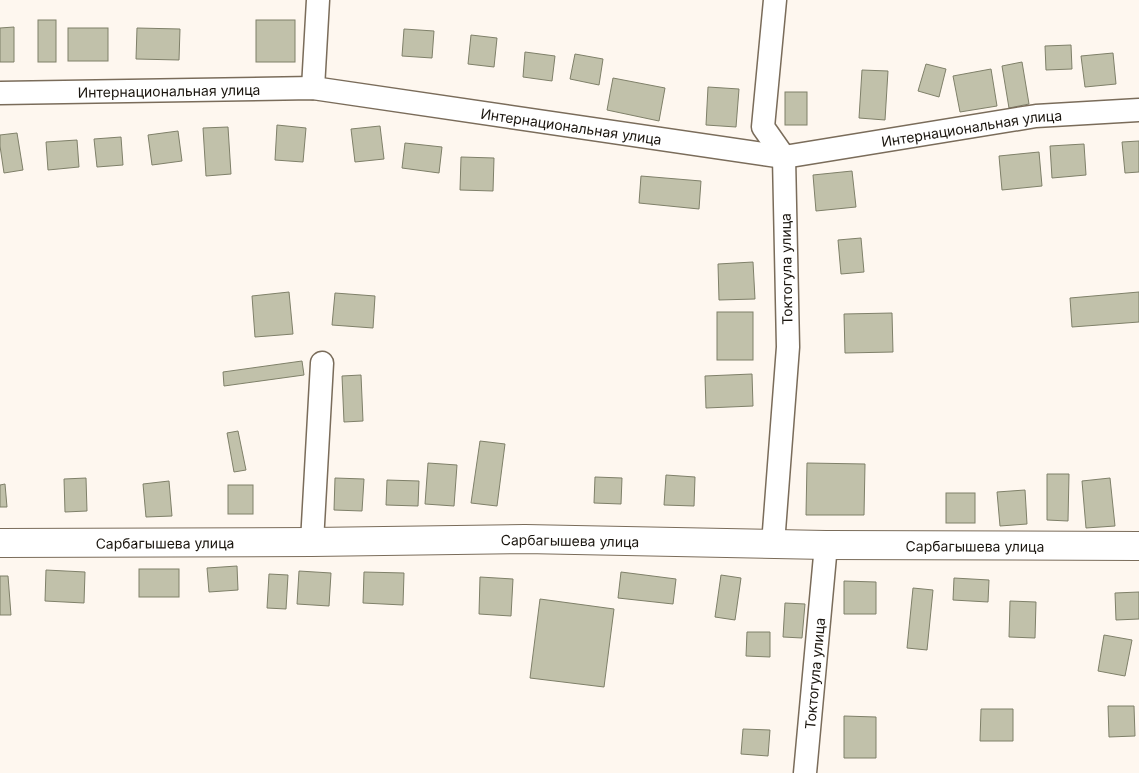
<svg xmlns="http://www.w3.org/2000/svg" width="1139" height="773" font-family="Inter,sans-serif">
<rect width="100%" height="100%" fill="#fef7ef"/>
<g fill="#c1c1aa" stroke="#7f8069">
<rect x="38" y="20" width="18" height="42"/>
<rect x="256" y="20" width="39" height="42"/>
<path d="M14,27V62H0V28Z"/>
<rect x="68" y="28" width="40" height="33"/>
<path d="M137,28L180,29L179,60L136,59Z"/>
<path d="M404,29L434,31L432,58L402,56Z"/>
<path d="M471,35L497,38L494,67L468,64Z"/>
<path d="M1071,45L1072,69L1046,70L1045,46Z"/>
<path d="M525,52L555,56L552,81L523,77Z"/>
<path d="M1113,53L1116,84L1085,87L1081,56Z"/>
<path d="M575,54L603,59L599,85L570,79Z"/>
<path d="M1022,62L1029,104L1009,108L1002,66Z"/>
<path d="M926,64L946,69L939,97L918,91Z"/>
<path d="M991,69L997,106L960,112L953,76Z"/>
<path d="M862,70L888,71L885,120L859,118Z"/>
<path d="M613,78L665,88L659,121L607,110Z"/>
<path d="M708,87L739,89L736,127L706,125Z"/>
<rect x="785" y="92" width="22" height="33"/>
<path d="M277,125L306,128L303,162L275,160Z"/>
<path d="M380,126L384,159L355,162L351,129Z"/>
<path d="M228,127L231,174L206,176L203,128Z"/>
<path d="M178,131L182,161L152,165L148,135Z"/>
<path d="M17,133L23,170L4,173L0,146V135Z"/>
<path d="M121,137L123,165L97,167L94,139Z"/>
<path d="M77,140L79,167L48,170L46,142Z"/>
<path d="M1139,141V172L1125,173L1122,142Z"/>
<path d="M405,143L442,147L439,173L402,168Z"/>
<path d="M1084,144L1086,175L1052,178L1050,146Z"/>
<path d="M1039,152L1042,186L1002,190L999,156Z"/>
<path d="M461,157L494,158L493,191L460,190Z"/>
<path d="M852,171L856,207L816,211L813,175Z"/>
<path d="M641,176L701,181L699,209L639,203Z"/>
<path d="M861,238L864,272L841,274L838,240Z"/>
<path d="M753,262L755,299L719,300L718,264Z"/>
<path d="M289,292L293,334L255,337L252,296Z"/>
<path d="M1139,292V322L1072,327L1070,298Z"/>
<path d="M335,293L375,296L373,328L332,325Z"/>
<rect x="717" y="312" width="36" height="48"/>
<path d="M892,313L893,352L845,353L844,314Z"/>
<path d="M302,361L304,375L224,386L223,372Z"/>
<path d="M752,374L753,406L706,408L705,376Z"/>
<path d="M361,375L363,421L344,422L342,376Z"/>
<path d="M238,431L246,470L234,472L227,433Z"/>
<path d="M480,441L505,444L497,506L471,503Z"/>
<path d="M428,463L457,465L454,506L425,504Z"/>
<path d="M807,463L865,464L864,515H806Z"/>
<path d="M1047,474H1069L1068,521L1047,520Z"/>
<path d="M666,475L695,477L694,506L664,505Z"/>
<path d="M595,477L622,478L621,504L594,503Z"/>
<path d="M86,478L87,511L65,512L64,479Z"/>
<path d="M335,478L364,479L362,511L334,510Z"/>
<path d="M1110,478L1115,526L1086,528L1082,481Z"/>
<path d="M387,480L419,481L418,506L386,505Z"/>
<path d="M169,481L172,516L146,517L143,484Z"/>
<path d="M5,484L7,507H0V485Z"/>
<rect x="228" y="485" width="25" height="29"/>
<path d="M1025,490L1027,524L1000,526L997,492Z"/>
<rect x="946" y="493" width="29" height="30"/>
<path d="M237,566L238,590L209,592L207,568Z"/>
<rect x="139" y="569" width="40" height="28"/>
<path d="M46,570L85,572L84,603L45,601Z"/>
<path d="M299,571L331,573L329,606L297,604Z"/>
<path d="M364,572L404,573L403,605L363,603Z"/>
<path d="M621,572L676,579L673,604L618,598Z"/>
<path d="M269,574L288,575L286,609L267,608Z"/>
<path d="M721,575L741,578L735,620L715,617Z"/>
<path d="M0,576H8L11,615H0Z"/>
<path d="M480,577L513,579L511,616L479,614Z"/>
<path d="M954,578L989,580L988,602L953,600Z"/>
<path d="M844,581L876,582V614H844Z"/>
<path d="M913,588L933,590L927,650L907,648Z"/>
<path d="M1139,592V619L1116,620L1115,593Z"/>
<path d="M540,599L614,609L604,687L530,678Z"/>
<path d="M1010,601L1036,602L1035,638L1009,637Z"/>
<path d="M785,603L805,604L802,638L783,637Z"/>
<path d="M747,632H770V657L746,656Z"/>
<path d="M1104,635L1132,640L1125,676L1098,671Z"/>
<path d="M1108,706H1134L1135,736L1109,737Z"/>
<path d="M981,709H1013V741H980Z"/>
<path d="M844,716L876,717V758H844Z"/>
<path d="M743,729L770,730L768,756L741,754Z"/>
</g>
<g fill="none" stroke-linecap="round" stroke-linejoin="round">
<g stroke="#7a6c5a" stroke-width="25">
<g id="street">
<path d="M313,88L318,0"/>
<path id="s1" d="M0,93L313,88L784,157L1036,116L1139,110"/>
<path d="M312,542L322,363"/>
<path d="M773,544L788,347L784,157L763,127L775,0"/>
<path id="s2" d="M805,773L826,545"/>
</g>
</g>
<g stroke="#7a6c5a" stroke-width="30">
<g id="secondary">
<path id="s3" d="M0,543L312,542L525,539L826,545L1139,546"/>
</g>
</g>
<use href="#street" stroke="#fff" stroke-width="22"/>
<use href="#secondary" stroke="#fff" stroke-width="28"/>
</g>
<g text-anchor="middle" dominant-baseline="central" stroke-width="4" stroke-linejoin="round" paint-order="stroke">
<g font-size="14" fill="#1b160f" stroke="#fff">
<text stroke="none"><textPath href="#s1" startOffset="169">Интернациональная улица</textPath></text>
<text stroke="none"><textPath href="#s1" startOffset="574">Интернациональная улица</textPath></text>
<text stroke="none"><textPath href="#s1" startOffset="979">Интернациональная улица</textPath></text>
<text transform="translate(786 269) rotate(-91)">Токтогула улица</text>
<text stroke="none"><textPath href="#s3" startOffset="570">Сарбагышева улица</textPath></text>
<text stroke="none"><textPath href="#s3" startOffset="165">Сарбагышева улица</textPath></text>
<text stroke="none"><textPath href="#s3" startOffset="975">Сарбагышева улица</textPath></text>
<text stroke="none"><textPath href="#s2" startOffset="100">Токтогула улица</textPath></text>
</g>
</g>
</svg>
